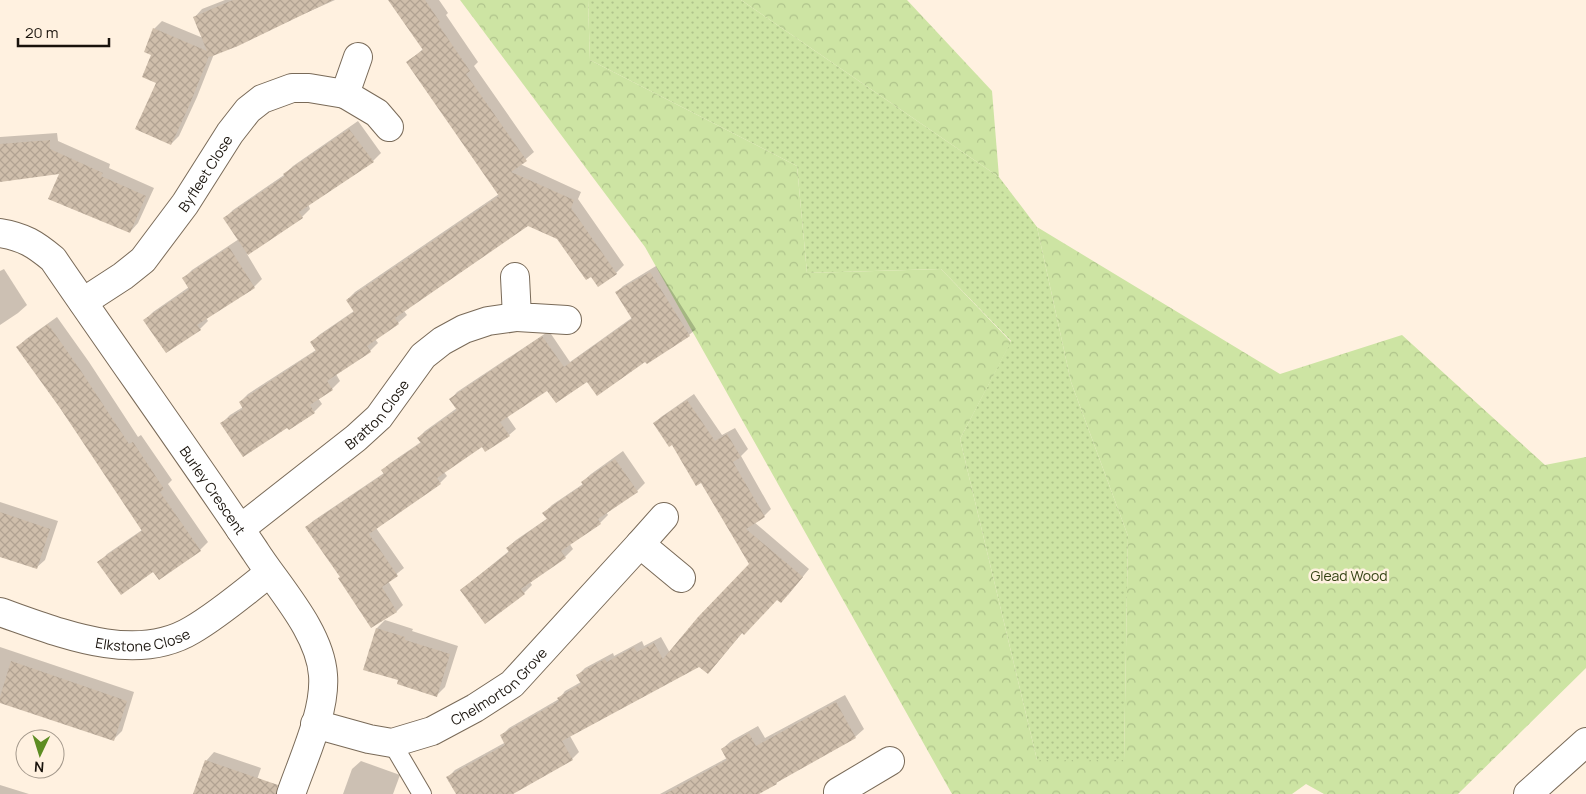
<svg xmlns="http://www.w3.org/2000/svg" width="1586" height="794" font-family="Manrope,sans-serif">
<defs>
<pattern id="grass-dots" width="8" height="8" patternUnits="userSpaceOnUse" patternTransform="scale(1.25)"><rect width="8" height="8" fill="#cde4a3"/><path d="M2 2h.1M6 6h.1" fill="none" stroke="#afc38b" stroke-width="1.8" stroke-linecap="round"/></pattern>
<pattern id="forest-crowns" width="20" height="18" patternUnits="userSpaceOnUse" patternTransform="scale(1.25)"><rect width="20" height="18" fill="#cde4a3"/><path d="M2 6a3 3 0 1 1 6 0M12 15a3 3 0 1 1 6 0" fill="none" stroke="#afc38b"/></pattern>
<pattern id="building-cross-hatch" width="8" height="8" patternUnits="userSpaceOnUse" patternTransform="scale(1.25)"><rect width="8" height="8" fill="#cfbeab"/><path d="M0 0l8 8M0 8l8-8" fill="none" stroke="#b1a292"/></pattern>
</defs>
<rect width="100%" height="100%" fill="#fff1e0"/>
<path fill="url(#grass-dots)" d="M588,0H741L999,177L1037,227L1071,382L1128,536L1124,761L1037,760L960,439L1011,341L941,269L807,273L797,166L590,60Z"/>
<g fill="url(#forest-crowns)">
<path d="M460,0H588L590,60L797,166L807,273L941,269L1011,342L960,439L1037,760H1124L1128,536L1071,382L1037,227L1280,374L1402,335L1545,465L1586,457V668L1458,794H1324L1306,784L1292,794H952L645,247Z"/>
<path d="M741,0H907L992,91L999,177Z"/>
</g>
<g fill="#0003">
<path d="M225,0H335L214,54L197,97L179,136L171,144L153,54L154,29L162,21L203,38L194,18L202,9Z"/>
<path d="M390,0H439L448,13L446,15L478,62L474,66L534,152L520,164L581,192L578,199L624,265L616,273L558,238L528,225L404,311L407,315L398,323L375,339L378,343L370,351L336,374L340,381L332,389L318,398L322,404L314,412L288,426L222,423L230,415L243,407L240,402L248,394L316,350L311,343L319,335L354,311L347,300L355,292L499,194L408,62L423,49Z"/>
<path d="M358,121L381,153L373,161L308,204L310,209L302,217L247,254L262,279L254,287L206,318L208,321L200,329L145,320L153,312L189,287L184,278L192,270L239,239L225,218L233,210L284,175L293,166Z"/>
<path d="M57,133L58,141L110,164L109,168L154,188L138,223L130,232L61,173L0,181V137Z"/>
<path d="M656,266L696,329L689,335L646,360L588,380L547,389L507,416L516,429L509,435L482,445L444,472L447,476L440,483L376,528L404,568L388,581L403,605L397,611L371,626L341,577L307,527L313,521L384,473L383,470L389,464L421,442L418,438L425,431L457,408L451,399L457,392L549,331L570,362L633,317L617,292L623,286Z"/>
<path d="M4,269L27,305L18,313L0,325V271Z"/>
<path d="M57,317L89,362L138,437L141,435L172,480L168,484L208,542L200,550L153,570L99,563L107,554L142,530L85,444L18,347L26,339Z"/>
<path d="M694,394L722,435L735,428L748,449L741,456L771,509L764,516L754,522L809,569L788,595L777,598L743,632L715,665H699L570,736L579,752L572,759L510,794H457L448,777L455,770L506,742L502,735L509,728L559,699L565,691L581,682L578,675L585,668L613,653L614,656L642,641L644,646L661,637L670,653L750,564L702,482L672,443L654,424L661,417Z"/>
<path d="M623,451L645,483L637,491L606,512L608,515L600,523L569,543L573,549L565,557L530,582L532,585L524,593L461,590L509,551L507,548L516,540L548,518L544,513L552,505L583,484L582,482L591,474Z"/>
<path d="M0,502L58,521L45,560L36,568L0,556Z"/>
<path d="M385,620L413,629L412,631L458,646L445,687L437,695L399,679L377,628Z"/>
<path d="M0,647L134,692L122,731L113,740L0,702Z"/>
<path d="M845,695L864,729L855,737L781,778L776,783L756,794H660L727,758L722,749L731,741L758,726L765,738Z"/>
<path d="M214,752L261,768L252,794H195L206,761Z"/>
<path d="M361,761L400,775L393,794H343L352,769Z"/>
<path d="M0,785L29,794H0Z"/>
</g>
<g fill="url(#building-cross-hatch)">
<path d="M233,0H333L238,46L210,57L209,56L189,106L171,145L135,129L156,83L142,77L151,55L144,52L153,28L207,51L193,17Z"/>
<path d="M388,0H425L440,22L438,24L470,71L466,74L527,161L511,172L574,200L571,208L617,274L598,287L591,277L586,280L557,239L528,226L395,318L399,324L367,346L371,352L327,381L333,390L310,405L315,413L289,430L287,428L243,457L220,423L243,409L239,402L316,351L310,342L354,312L346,300L499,196L406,62L423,50Z"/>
<path d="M349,129L374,162L299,212L303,218L248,255L223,218L285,176L283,174Z"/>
<path d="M50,140V149L103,173L101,176L146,196L130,233L48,199L59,174L0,182V144Z"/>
<path d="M229,247L255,288L197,325L201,330L166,353L143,320L189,289L182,278Z"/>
<path d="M650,272L690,336L647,364L645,362L597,396L587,382L556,403L547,391L500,422L510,436L485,452L482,447L437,478L441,484L369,534L398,576L382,587L397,612L371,628L338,578L340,577L305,527L384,474L381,470L421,443L417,438L457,410L449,399L542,336L564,367L632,319L615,292Z"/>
<path d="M48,324L81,371L129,444L133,442L164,489L160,492L201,551L159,580L153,572L121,595L97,562L142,531L60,408L16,347Z"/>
<path d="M687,400L715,441L727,434L741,457L733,462L765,517L746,529L803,577L781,603L777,600L744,635L742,633L708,674L699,667L562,741L573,760L513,794H456L446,777L505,745L500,735L559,701L557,698L581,684L576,675L605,659L607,662L634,647L637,652L654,643L663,659L698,617L749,564L701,483L696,486L672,445L669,447L653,423Z"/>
<path d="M615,459L638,492L598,519L601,524L561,551L566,558L521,589L525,594L485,624L460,590L509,552L506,548L547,519L542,513L583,485L581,482Z"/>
<path d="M0,512L50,529L37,569L0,557Z"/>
<path d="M376,628L405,637V640L450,654L437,697L397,684L398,680L363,670Z"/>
<path d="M11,661L127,701L114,741L0,703V697Z"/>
<path d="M836,702L856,738L776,783L777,784L759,794H665L727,760L721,749L749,733L756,746Z"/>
<path d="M205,760L278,785L276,794H193Z"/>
</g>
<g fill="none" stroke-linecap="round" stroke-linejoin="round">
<g stroke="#796a58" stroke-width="20">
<path id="service" d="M392,743L422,794"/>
</g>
<g stroke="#796a58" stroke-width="30">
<g id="minor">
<path d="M358,57L345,94L377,113L389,127"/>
<path id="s1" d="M0,233C24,237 35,244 53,259C120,357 189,453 255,551C278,587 320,631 323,675C326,711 303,759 291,794"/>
<path d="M515,277L517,317L567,320"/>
<path id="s2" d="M83,302L123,276L143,260L185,204L230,133L248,110L262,99L292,88H309L345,94"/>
<path d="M664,517L640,544L681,578"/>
<path id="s3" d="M240,529L356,438L379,417L423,356L442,341L464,329L488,321L517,317"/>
<path id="s4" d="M0,612C58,632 134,665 192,630C218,615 245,592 269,573"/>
<path id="s5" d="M315,724L369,739L392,743L432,731L475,708L512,684L640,544"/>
<path d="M838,792L890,761"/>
<path d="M1528,794L1586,742"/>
</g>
</g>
<use href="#service" stroke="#fff" stroke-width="18"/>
<use href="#minor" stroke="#fff" stroke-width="28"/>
</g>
<g text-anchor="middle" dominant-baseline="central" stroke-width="5" stroke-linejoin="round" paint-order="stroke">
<g font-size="14" fill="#19130c" stroke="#fff1e0">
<text stroke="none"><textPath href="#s2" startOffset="180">Byfleet Close</textPath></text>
<text stroke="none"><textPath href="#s3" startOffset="179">Bratton Close</textPath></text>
<text stroke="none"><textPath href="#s1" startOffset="341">Burley Crescent</textPath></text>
<text stroke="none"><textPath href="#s4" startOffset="148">Elkstone Close</textPath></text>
<text stroke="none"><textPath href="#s5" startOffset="202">Chelmorton Grove</textPath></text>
</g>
<g font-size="14" fill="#334112" stroke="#fff1e0">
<text x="1349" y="575">Glead Wood</text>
</g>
</g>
<g transform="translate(40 754) rotate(184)"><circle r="24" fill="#fff1e0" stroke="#a3988b"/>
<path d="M0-4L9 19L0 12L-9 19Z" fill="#5d8d22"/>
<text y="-8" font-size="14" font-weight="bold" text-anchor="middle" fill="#19130c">N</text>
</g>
<path d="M18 38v8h91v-8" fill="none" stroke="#19130c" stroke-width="2.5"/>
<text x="25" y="38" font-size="15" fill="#19130c" stroke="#fff1e0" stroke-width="4" paint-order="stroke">20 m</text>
</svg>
